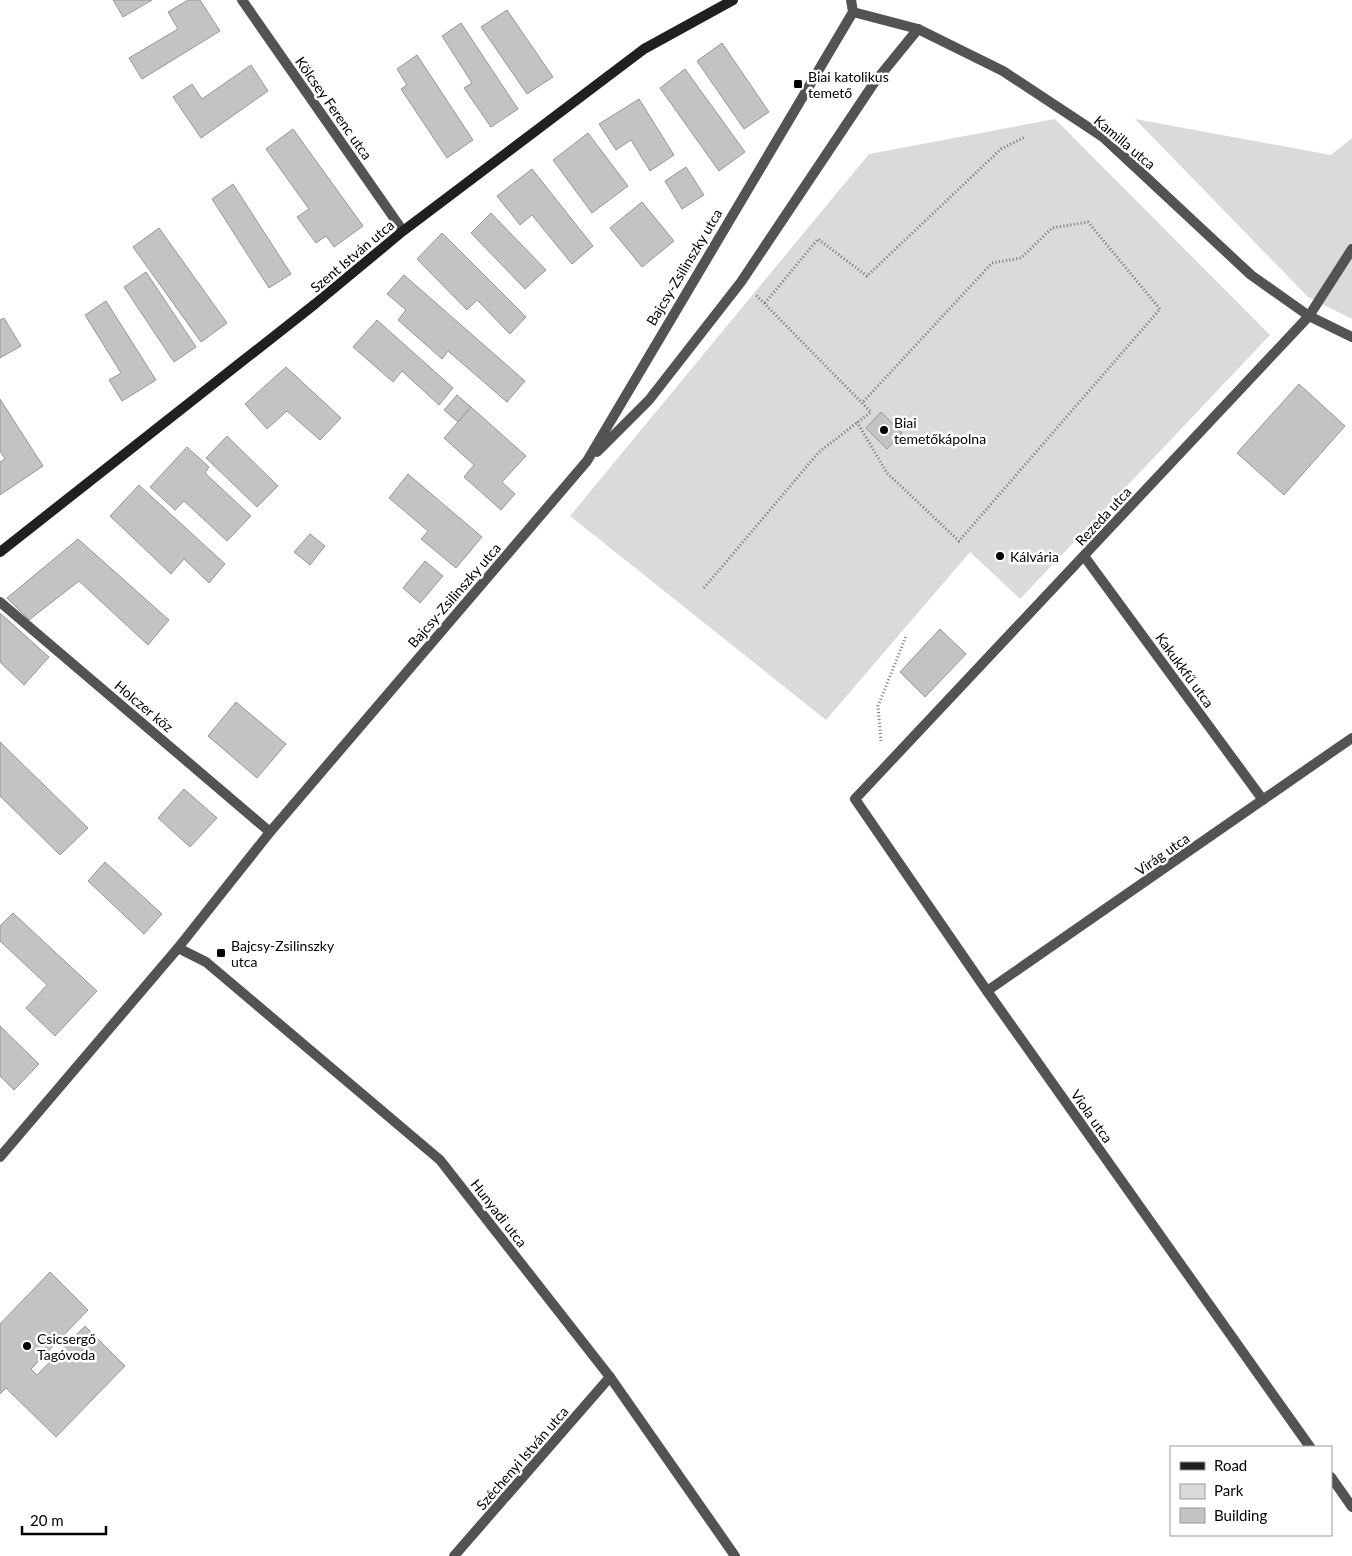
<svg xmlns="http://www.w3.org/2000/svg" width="1352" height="1556" font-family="Lato,sans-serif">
<rect width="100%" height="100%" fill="#fff"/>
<g fill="#dadada">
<path d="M1055,119L1270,335L1020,599L970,552L826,720L570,516L869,154Z"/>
<path d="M1135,119L1331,155L1352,138V319L1308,297Z"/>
</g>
<g fill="#c3c3c3" stroke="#979797">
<path d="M113,0H152L123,17Z"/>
<path d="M188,0H200L220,31L142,79L129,58L178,29L168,12Z"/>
<path d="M507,10L553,77L527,94L481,27Z"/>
<path d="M461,23L518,109L491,127L464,88L472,83L442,36Z"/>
<path d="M722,43L769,112L744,129L697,61Z"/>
<path d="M417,55L473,140L447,158L401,89L407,85L397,69Z"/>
<path d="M251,65L268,91L201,138L173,97L192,84L202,99Z"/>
<path d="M685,69L745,152L719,171L660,88Z"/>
<path d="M639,99L674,155L650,171L631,140L616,150L599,124Z"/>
<path d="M293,129L363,226L334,247L326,236L316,243L297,217L309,209L266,149Z"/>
<path d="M588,133L628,186L592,213L553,160Z"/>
<path d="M686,167L704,195L682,209L665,181Z"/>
<path d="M532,169L593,246L572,264L532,215L520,225L497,196Z"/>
<path d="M233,184L291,274L269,288L212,199Z"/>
<path d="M642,202L674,241L642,267L610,228Z"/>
<path d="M491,213L546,270L525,289L471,233Z"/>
<path d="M159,228L227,323L201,342L133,247Z"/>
<path d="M442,233L526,317L510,334L477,300L467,310L417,259Z"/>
<path d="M146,272L196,347L174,362L124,287Z"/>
<path d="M404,275L525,381L507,402L448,351L442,359L398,320L406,310L387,294Z"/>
<path d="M106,301L156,380L122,401L109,380L121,373L85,315Z"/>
<path d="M4,318L21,346L0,358V320Z"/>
<path d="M377,320L453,388L439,405L402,371L393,382L353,347Z"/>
<path d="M286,367L341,418L320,440L287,411L267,429L245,404Z"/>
<path d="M1299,384L1345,426L1284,495L1237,453Z"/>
<path d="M457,395L471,407L458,422L444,410Z"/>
<path d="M0,399L43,466L0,495V462L5,459L0,451Z"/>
<path d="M471,407L526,456L502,482L515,494L501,510L464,477L474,465L444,438Z"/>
<path d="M881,412L902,433L887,449L866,428Z"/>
<path d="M227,436L278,486L257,507L206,458Z"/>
<path d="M187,447L209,467L205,473L251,516L227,541L184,501L175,510L150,487Z"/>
<path d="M408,474L482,537L456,568L421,539L428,531L389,498Z"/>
<path d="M139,485L225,564L209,583L184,559L171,574L110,516Z"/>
<path d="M310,534L325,546L310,565L294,552Z"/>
<path d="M78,539L169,620L148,645L79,581L29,620L7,598Z"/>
<path d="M425,561L443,576L420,603L403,588Z"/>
<path d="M0,613L49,657L24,685L0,662Z"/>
<path d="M940,629L966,654L925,697L900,672Z"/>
<path d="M236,702L286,744L257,778L208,736Z"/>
<path d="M0,742L88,828L60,855L0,796Z"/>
<path d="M184,789L217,818L190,847L158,818Z"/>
<path d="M105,862L162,914L144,934L88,881Z"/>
<path d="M13,913L97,991L55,1036L26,1008L47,985L0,941V926Z"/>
<path d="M0,1026L39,1064L14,1090L0,1076Z"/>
<path d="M50,1272L88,1310L31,1369L37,1375L85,1326L125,1366L56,1437L6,1388L0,1394V1324Z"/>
</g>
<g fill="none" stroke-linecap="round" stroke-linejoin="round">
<g stroke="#757575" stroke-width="3" stroke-dasharray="1 2.5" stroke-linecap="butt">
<path d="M765,303L818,239L867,276L1001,149L1025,137"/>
<path d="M857,422L887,473L959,541L1160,309L1088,222L1052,228L1021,258L992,263L863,402"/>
<path d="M704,588L819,452L871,412L755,294"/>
<path d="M881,741L878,706L906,636"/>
</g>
<path stroke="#535353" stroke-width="10" d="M0,602L270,832"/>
<g stroke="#535353" stroke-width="10">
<path d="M242,0L403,231"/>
<path d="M853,12L918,29L1003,71L1103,137L1251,275L1309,316L1352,337"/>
<path d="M597,452L649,400L741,282L874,83L918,29"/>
<path d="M1084,556L1263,800"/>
<path d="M178,948L206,962L440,1160L610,1377L735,1556"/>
<path d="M987,991L1352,738"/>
<path d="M0,1157L178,948L270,832L587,461L853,12L851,0"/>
<path d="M1310,1447L987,991L855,799L1309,316L1352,249"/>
<path d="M1331,1477L1352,1507"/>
<path d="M454,1556L610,1377"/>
</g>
<path stroke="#202020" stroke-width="10" d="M0,552L315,304L403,231L644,49L733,0"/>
</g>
<g fill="#000" stroke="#fff" stroke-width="2">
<rect x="793" y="79" width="10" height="10" rx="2.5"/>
<circle cx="884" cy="430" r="5"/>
<circle cx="1000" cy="556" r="5"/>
<rect x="216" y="948" width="10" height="10" rx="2.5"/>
<circle cx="27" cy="1346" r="5"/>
</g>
<g text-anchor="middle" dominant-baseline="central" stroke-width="5" stroke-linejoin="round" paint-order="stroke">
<g font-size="14" fill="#000" stroke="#fff" text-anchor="start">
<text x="808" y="76">Biai katolikus<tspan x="808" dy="16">temető</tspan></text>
<text x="894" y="422">Biai<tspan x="894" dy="16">temetőkápolna</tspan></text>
<text x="1010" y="556">Kálvária</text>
<text x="231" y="945">Bajcsy-Zsilinszky<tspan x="231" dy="16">utca</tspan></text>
<text x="37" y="1338">Csicsergő<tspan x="37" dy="16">Tagóvoda</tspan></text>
</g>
<g font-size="14" fill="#000" stroke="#fff">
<text transform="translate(334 108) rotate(55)">Kölcsey Ferenc utca</text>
<text transform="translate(1125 142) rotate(40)">Kamilla utca</text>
<text transform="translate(352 256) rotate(-40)">Szent István utca</text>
<text transform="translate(684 267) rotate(-59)">Bajcsy-Zsilinszky utca</text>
<text transform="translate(1103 516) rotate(-47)">Rezeda utca</text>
<text transform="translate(454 595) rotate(-49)">Bajcsy-Zsilinszky utca</text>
<text transform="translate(1185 670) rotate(54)">Kakukkfű utca</text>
<text transform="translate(144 706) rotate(40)">Holczer köz</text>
<text transform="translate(1162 854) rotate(-35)">Virág utca</text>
<text transform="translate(1092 1116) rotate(55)">Viola utca</text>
<text transform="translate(499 1213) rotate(52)">Hunyadi utca</text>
<text transform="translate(522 1458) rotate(-49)">Széchenyi István utca</text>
</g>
</g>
<rect x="1170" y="1446" width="162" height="90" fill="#ffffff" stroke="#999999"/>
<rect x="1180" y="1462" width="25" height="8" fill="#202020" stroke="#999999"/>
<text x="1214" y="1471" font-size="15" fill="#000000">Road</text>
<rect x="1180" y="1484" width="25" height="15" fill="#dadada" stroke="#999999"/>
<text x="1214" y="1496" font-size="15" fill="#000000">Park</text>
<rect x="1180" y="1508" width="25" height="15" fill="#c3c3c3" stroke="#999999"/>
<text x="1214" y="1521" font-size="15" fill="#000000">Building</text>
<path d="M22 1526v8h84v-8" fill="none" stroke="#000000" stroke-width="2.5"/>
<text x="30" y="1526" font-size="15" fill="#000000" stroke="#ffffff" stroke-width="4" paint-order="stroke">20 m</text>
</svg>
